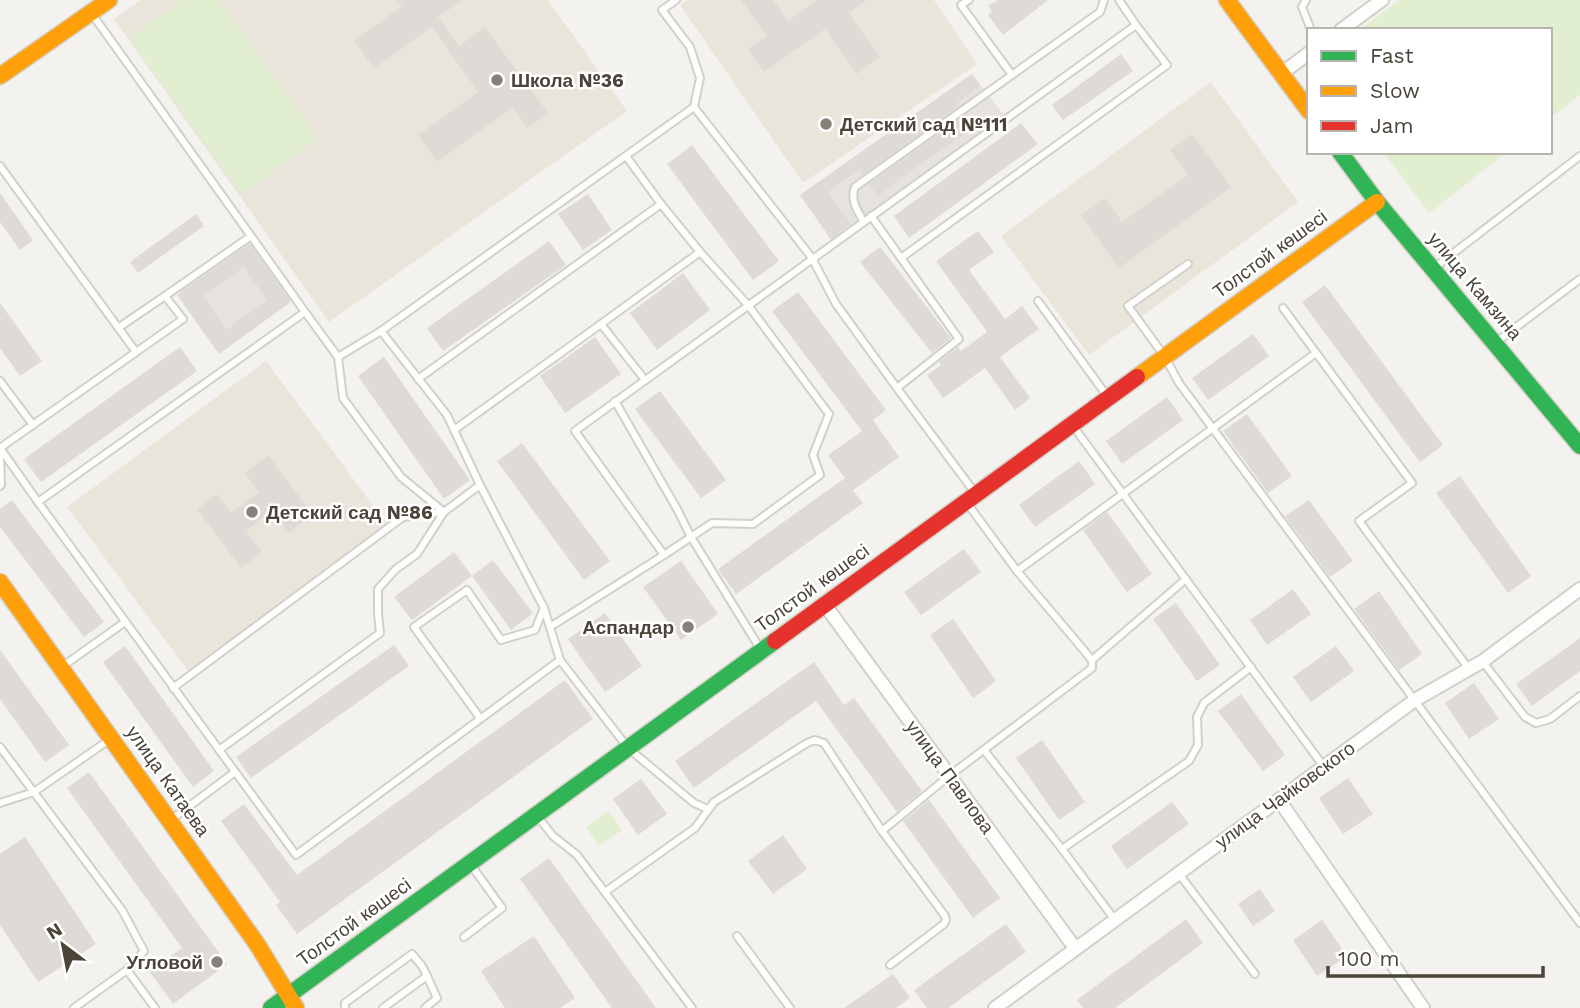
<svg xmlns="http://www.w3.org/2000/svg" width="1580" height="1008" font-family="'Work Sans',sans-serif">
<rect width="100%" height="100%" fill="#f4f2ee"/>
<g fill="#e6e2de">
<path d="M972,74L1005,116L831,240L800,195Z"/>
<path d="M251,236L293,296L219,348L177,290Z"/>
</g>
<g fill="#eae5da">
<path d="M141,0H548L627,111L329,322L114,19Z"/>
<path d="M688,0H934L977,64L803,183L680,5Z"/>
<path d="M1211,82L1298,202L1089,355L1001,236Z"/>
<path d="M266,361L388,526L189,672L67,507Z"/>
</g>
<g fill="#e1eecf">
<path d="M183,0H218L318,138L242,194L130,39Z"/>
<path d="M1399,0H1580V95L1550,118V30H1359Z"/>
<path d="M1383,152H1507L1429,213Z"/>
<path d="M608,811L622,830L599,846L586,827Z"/>
</g>
<g fill="#dedbd6" fill-rule="evenodd">
<path d="M397,0H463L438,17L459,46L485,27L548,113L527,128L513,107L437,162L418,135L478,92L432,27L374,68L354,41L402,6Z"/>
<path d="M741,0H773L788,21L817,0H867L849,13L880,57L857,74L825,29L764,72L748,49L767,36Z"/>
<path d="M998,0H1048L1003,35L988,15L992,12L988,6Z"/>
<path d="M1121,54L1133,71L1063,120L1052,105Z"/>
<path d="M972,74L980,86L958,101L960,105L863,175L859,170L828,192L851,224L831,239L800,195Z"/>
<path d="M967,114L975,126L877,195L869,184Z"/>
<path d="M1021,123L1038,144L909,238L894,216Z"/>
<path d="M1192,134L1231,187L1119,268L1081,215L1105,198L1122,222L1188,175L1170,150Z"/>
<path d="M692,145L779,261L753,280L667,164Z"/>
<path d="M0,193L33,240L20,250L0,222Z"/>
<path d="M588,194L612,230L583,250L558,214Z"/>
<path d="M196,214L204,226L138,273L130,262Z"/>
<path d="M978,231L994,252L969,270L1005,319L1022,306L1039,329L1000,357L1030,398L1015,410L985,368L943,398L927,375L941,365L939,362L958,347L961,351L987,332L936,261Z"/>
<path d="M549,241L566,265L443,351L427,328Z"/>
<path d="M250,244L291,302L219,354L177,295ZM244,267L267,300L226,330L203,296Z"/>
<path d="M880,247L951,338L932,353L860,262Z"/>
<path d="M683,273L710,310L657,350L630,313Z"/>
<path d="M1325,285L1443,445L1420,462L1302,302Z"/>
<path d="M798,292L886,410L873,420L899,457L853,490L863,503L736,594L718,569L845,478L828,455L862,431L772,311Z"/>
<path d="M0,303L42,361L20,376L0,348Z"/>
<path d="M1253,334L1269,356L1208,400L1192,378Z"/>
<path d="M595,337L621,374L565,413L540,376Z"/>
<path d="M180,347L197,371L41,482L24,459Z"/>
<path d="M384,357L470,480L444,499L358,376Z"/>
<path d="M660,391L726,480L701,498L635,409Z"/>
<path d="M1167,397L1183,420L1122,464L1106,441Z"/>
<path d="M1247,414L1292,476L1268,493L1223,431Z"/>
<path d="M522,443L610,561L584,580L497,461Z"/>
<path d="M268,455L313,515L289,533L272,511L246,531L262,552L241,568L197,509L217,494L231,513L259,492L245,473Z"/>
<path d="M1079,461L1095,484L1035,527L1019,505Z"/>
<path d="M1460,476L1531,576L1508,593L1436,493Z"/>
<path d="M12,500L104,622L84,637L0,527V509Z"/>
<path d="M1309,500L1353,561L1330,577L1285,516Z"/>
<path d="M1107,512L1152,574L1127,592L1083,530Z"/>
<path d="M964,549L981,572L921,615L904,592Z"/>
<path d="M454,552L472,576L412,620L394,597Z"/>
<path d="M493,560L533,613L511,630L472,576Z"/>
<path d="M681,561L718,614L681,640L643,587Z"/>
<path d="M1293,589L1311,614L1267,645L1250,620Z"/>
<path d="M1379,591L1422,654L1399,670L1354,609Z"/>
<path d="M1176,603L1220,665L1197,681L1153,619Z"/>
<path d="M605,613L642,666L605,692L568,639Z"/>
<path d="M953,619L996,681L973,698L930,635Z"/>
<path d="M1580,638V671L1532,706L1516,684Z"/>
<path d="M394,645L409,666L251,778L236,757Z"/>
<path d="M125,646L214,771L193,787L103,662Z"/>
<path d="M1336,646L1354,671L1311,702L1293,677Z"/>
<path d="M0,650L69,745L45,762L0,699Z"/>
<path d="M814,662L844,705L854,698L922,791L897,812L816,701L694,788L675,761Z"/>
<path d="M565,680L593,719L297,934L276,905L280,902L221,821L244,804L297,875Z"/>
<path d="M1474,683L1499,719L1469,739L1445,703Z"/>
<path d="M1241,694L1285,755L1263,771L1218,711Z"/>
<path d="M1042,740L1085,802L1059,820L1016,758Z"/>
<path d="M89,772L227,964L173,1004L149,971L182,948L67,788Z"/>
<path d="M1348,778L1373,814L1343,834L1319,798Z"/>
<path d="M641,779L667,814L638,835L613,799Z"/>
<path d="M929,800L1000,898L973,918L903,821Z"/>
<path d="M1172,802L1189,824L1127,869L1111,846Z"/>
<path d="M783,835L807,869L773,894L748,861Z"/>
<path d="M25,837L96,944L38,982L0,925V854Z"/>
<path d="M549,858L656,1008H612L520,879Z"/>
<path d="M1260,889L1275,911L1253,926L1238,904Z"/>
<path d="M1186,919L1203,943L1115,1008H1083L1077,1000Z"/>
<path d="M1322,920L1347,956L1317,976L1293,940Z"/>
<path d="M1006,924L1026,952L948,1008H927L914,990Z"/>
<path d="M534,936L575,998L560,1008H505L481,971Z"/>
<path d="M893,974L910,998L896,1008H844Z"/>
</g>
<g fill="none" stroke-linecap="round" stroke-linejoin="round">
<g stroke="#d2d0cb" stroke-width="10">
<g id="lane">
<path d="M969,0L961,5L1012,75"/>
<path d="M1306,0L1302,7L1311,30"/>
<path d="M694,107L812,258L836,304L897,388"/>
<path d="M0,166L136,352"/>
<path d="M661,204L700,252"/>
<path d="M871,216L901,258L1167,65L1136,25"/>
<path d="M864,222C857,210 850,200 855,187L1100,12L1104,0"/>
<path d="M901,258L959,339L897,388L975,493"/>
<path d="M1188,264L1128,306L1165,357L1179,383L1580,923"/>
<path d="M1434,268L1580,156"/>
<path d="M1038,301L1107,396"/>
<path d="M1283,308L1412,483L1359,521L1469,669"/>
<path d="M305,312L338,357L343,398L401,477L444,512L480,485L447,415L381,331L694,107L700,78L690,47L662,10L676,0"/>
<path d="M118,328L165,296"/>
<path d="M1495,343L1580,279"/>
<path d="M338,357L381,331"/>
<path d="M418,379L661,204L626,156"/>
<path d="M645,380L601,324L700,252L748,305L829,414L813,455L820,475L753,524L712,523L664,555"/>
<path d="M0,381L33,425"/>
<path d="M615,401L677,509L691,537L761,650"/>
<path d="M1073,426L1324,767"/>
<path d="M454,430L601,324"/>
<path d="M0,448L38,502L296,855L560,660L628,748L694,803L708,809"/>
<path d="M0,448L183,319L165,296L251,236L92,14"/>
<path d="M0,454L1,485L0,486"/>
<path d="M480,485L544,608L535,630L501,640L467,590L414,627L480,718"/>
<path d="M38,502L305,312L251,236"/>
<path d="M1017,571L1316,353"/>
<path d="M544,608L560,660"/>
<path d="M550,627L664,555L575,431L1136,25L1119,0"/>
<path d="M1092,660L1186,579"/>
<path d="M1483,662L1525,717L1536,723L1550,719L1580,696"/>
<path d="M63,666L125,622"/>
<path d="M173,688L403,517L444,512"/>
<path d="M0,747L122,910L144,951L127,970"/>
<path d="M219,750L380,633L378,613V589L396,569L417,554L444,512"/>
<path d="M984,750L1062,849L1115,920"/>
<path d="M0,803L34,792L109,740"/>
<path d="M538,817L553,836L577,855L692,1008"/>
<path d="M172,819L235,772"/>
<path d="M882,831L949,776L1092,668V660L1017,571L967,503"/>
<path d="M1062,849L1189,761L1198,745L1197,717L1204,703L1251,667"/>
<path d="M1179,874L1255,974"/>
<path d="M605,892L695,828L714,802L807,743L815,740L824,743L882,831L945,916L946,920L944,924L890,965"/>
<path d="M737,936L790,1008"/>
<path d="M464,937L502,908L471,865"/>
<path d="M74,1008L127,970L155,1008"/>
<path d="M345,1008V1003L412,954L422,966L427,976L383,1008"/>
<path d="M425,1008L437,998L427,976"/>
</g>
</g>
<g stroke="#d2d0cb" stroke-width="16">
<g id="street">
<path d="M1341,30L1382,0"/>
<path d="M1281,74L1309,53"/>
<path d="M825,605L1075,948"/>
<path d="M1279,800L1423,1008"/>
<path d="M995,1008L1415,700L1483,661L1580,589"/>
</g>
</g>
<g stroke="#d3cfc5" stroke-width="19">
<g id="fast">
<path d="M1340,152L1377,202L1580,446"/>
<path d="M271,1008L775,641"/>
</g>
</g>
<g stroke="#d3cfc5" stroke-width="19">
<g id="slow">
<path d="M1227,0L1309,111"/>
<path d="M0,76L109,0"/>
<path d="M1137,377L1377,202"/>
<path d="M0,582L257,944L296,1008"/>
</g>
</g>
<g stroke="#d3cfc5" stroke-width="19">
<path id="jam" d="M775,641L1137,377"/>
</g>
<use href="#lane" stroke="#fdfdfc" stroke-width="6"/>
<use href="#street" stroke="#fdfdfc" stroke-width="12"/>
<use href="#fast" stroke="#30b455" stroke-width="16"/>
<use href="#slow" stroke="#ff9f0a" stroke-width="16"/>
<use href="#jam" stroke="#e5322d" stroke-width="16"/>
</g>
<g fill="#868178" stroke="#fff" stroke-width="2.5">
<circle cx="497" cy="80" r="7"/>
<circle cx="826" cy="124" r="7"/>
<circle cx="252" cy="512" r="7"/>
<circle cx="688" cy="627" r="7"/>
<circle cx="217" cy="962" r="7"/>
</g>
<g text-anchor="middle" dominant-baseline="central" stroke-width="5" stroke-linejoin="round" paint-order="stroke">
<g font-size="19" font-weight="bold" fill="#4b4439" stroke="#fff" text-anchor="start">
<text x="511" y="80">Школа №36</text>
<text x="840" y="124">Детский сад №111</text>
<text x="266" y="512">Детский сад №86</text>
<text x="674" y="627" text-anchor="end">Аспандар</text>
<text x="203" y="962" text-anchor="end">Угловой</text>
</g>
<g font-size="19" fill="#4b4439" stroke="#fff">
<text transform="translate(1270 254) rotate(-36)">Толстой көшесі</text>
<text transform="translate(1475 286) rotate(50)">улица Камзина</text>
<text transform="translate(812 588) rotate(-36)">Толстой көшесі</text>
<text transform="translate(950 777) rotate(54)">улица Павлова</text>
<text transform="translate(168 781) rotate(55)">улица Катаева</text>
<text transform="translate(1285 795) rotate(-36)">улица Чайковского</text>
<text transform="translate(354 922) rotate(-36)">Толстой көшесі</text>
</g>
</g>
<rect x="1307" y="28" width="245" height="126" fill="#ffffff" stroke="#b7b4b0" stroke-width="2"/>
<rect x="1321" y="51" width="35" height="10" fill="#30b455" stroke="#b7b4b0" stroke-width="2"/>
<text x="1370" y="63" font-size="21" fill="#4b4439">Fast</text>
<rect x="1321" y="86" width="35" height="10" fill="#ff9f0a" stroke="#b7b4b0" stroke-width="2"/>
<text x="1370" y="98" font-size="21" fill="#4b4439">Slow</text>
<rect x="1321" y="121" width="35" height="10" fill="#e5322d" stroke="#b7b4b0" stroke-width="2"/>
<text x="1370" y="133" font-size="21" fill="#4b4439">Jam</text>
<g transform="translate(63 945) rotate(328)" stroke="#ffffff" stroke-width="5" paint-order="stroke">
<path d="M0-5L12 26L0 18L-12 26Z" fill="#4b4439"/>
<text y="-10" font-size="19" font-weight="bold" text-anchor="middle" fill="#4b4439">N</text>
</g>
<path d="M1328 966v10h215v-10" fill="none" stroke="#4b4439" stroke-width="3.5"/>
<text x="1338" y="966" font-size="21" fill="#4b4439" stroke="#ffffff" stroke-width="5" paint-order="stroke">100 m</text>
</svg>
